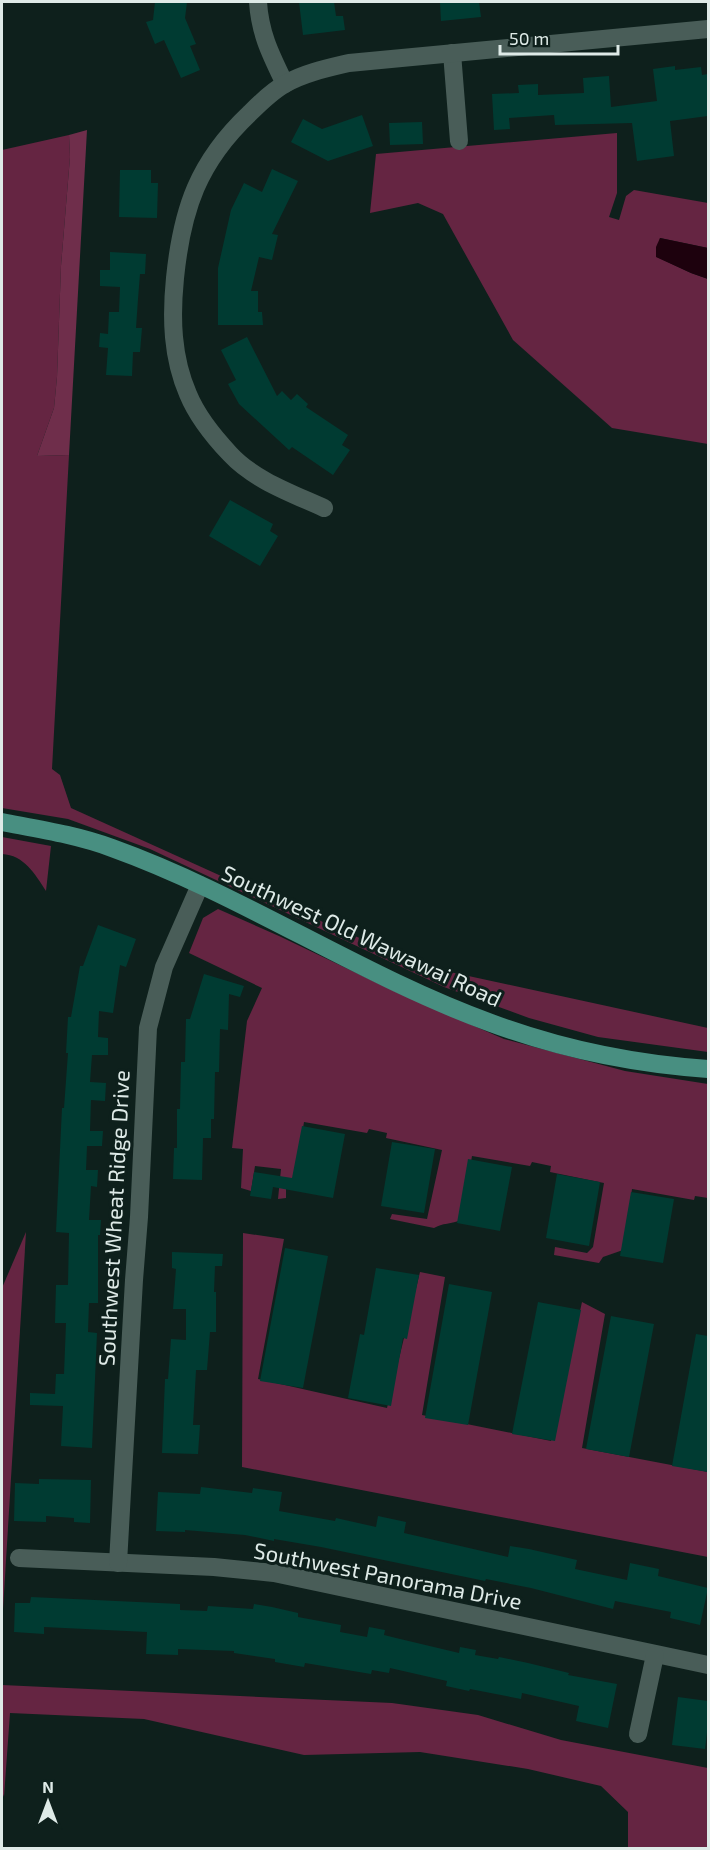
<svg xmlns="http://www.w3.org/2000/svg" width="710" height="1850" font-family="'Exo 2',sans-serif">
<rect width="100%" height="100%" fill="#0e201c"/>
<g fill="#652542">
<path d="M617,133V193L609,217L619,220L626,196L634,190L708,203V248L660,238L657,257L691,273L708,279V444L612,428L513,340L443,214L418,203L370,213L376,154Z"/>
<path d="M69,135L70,157L61,266L57,377L54,408L37,456L69,455L52,769L60,775L71,808L334,927L427,967L708,1028V1052L598,1037L529,1018L444,987L150,849L68,819L2,808V150Z"/>
<path d="M2,837L51,846L46,891C35,874 24,855 2,854Z"/>
<path d="M218,909L279,936L396,992L504,1039L625,1071L708,1084V1198L695,1196L694,1200L632,1189L623,1250L603,1257L599,1263L554,1255L555,1247L587,1253L593,1247L604,1183L550,1172L551,1166L532,1162L530,1166L472,1156L461,1220C452,1224 442,1223 434,1228L390,1219L392,1214L427,1219L442,1150L386,1138L387,1133L369,1129L367,1133L304,1122L294,1183L286,1186V1198L278,1199L281,1169L255,1166L251,1191L241,1188L243,1149L232,1148L247,1021L262,988L189,953L203,918Z"/>
<path d="M26,1232L2,1626V1288Z"/>
<path d="M243,1233L284,1239L258,1379L387,1408L420,1272L445,1277L422,1415L551,1441L582,1302L605,1314L582,1448L708,1472V1557L242,1467Z"/>
<path d="M2,1685L392,1703L478,1715L561,1740L708,1768V1848H628V1812L601,1786L528,1769L420,1752L304,1755L144,1719L10,1713L4,1797L2,1791Z"/>
</g>
<path fill="#6f2e4b" d="M87,130L69,455L37,456L54,408L57,377L61,266L70,157L69,135Z"/>
<path fill="#1d010d" d="M660,238L708,248V279L691,273L656,257V247Z"/>
<g fill="#003b32">
<path d="M155,2H187L185,18L196,44L190,46L200,70L181,78L164,40L155,44L146,22L153,20Z"/>
<path d="M299,2H334L336,16H343L345,30L303,35Z"/>
<path d="M440,2H479L481,17L441,21Z"/>
<path d="M675,66V70L701,67L702,75L708,74V116L670,121L674,156L637,161L632,123L555,125L554,115L509,118L510,129L494,130L492,94L519,93L518,85L538,84V95L584,93L583,78L609,76L611,107L657,101L653,69Z"/>
<path d="M362,115L373,146L328,161L291,142L303,119L322,129Z"/>
<path d="M422,122L423,144L390,145L389,123Z"/>
<path d="M272,169L298,181L272,234L278,235L272,260L259,257L251,291H258V312H262L263,325H218V268L231,210L244,183L262,192Z"/>
<path d="M120,170H151V183H158L157,218L119,217Z"/>
<path d="M110,252L146,254L145,274H140L138,299L136,328H142L140,352H133L132,376L106,375L108,348L99,347L100,333L108,334L109,312H119L120,287L100,286V270H110Z"/>
<path d="M247,337L277,396L282,391L291,400L297,394L308,404L306,407L348,435L342,445L350,450L333,475L292,447L289,450L239,404L228,384L236,380L221,350Z"/>
<path d="M230,500L273,524L270,531L278,536L260,566L209,536Z"/>
<path d="M98,925L136,939L126,967L120,965L113,1013L99,1011L98,1037L108,1038V1055H92L90,1082L106,1083L105,1101L91,1100L90,1131H103L102,1146H87L86,1170H98L97,1187L91,1186L89,1220H101L100,1235H98V1303H89L88,1332L97,1333L92,1448L61,1446L63,1406L30,1405V1393L55,1394L56,1374H64L66,1323H55L56,1285H68L69,1233L56,1232L62,1108H64L68,1053H66L68,1017H71L80,966H83Z"/>
<path d="M204,974L244,986L240,997L229,994L228,1030L220,1029L219,1072H215L214,1119H211V1138H203L202,1180L173,1179L174,1148H177V1109H180L181,1062H185L186,1019H190Z"/>
<path d="M302,1126L345,1134L333,1198L273,1187L271,1199L250,1196L254,1172L292,1178Z"/>
<path d="M392,1142L435,1149L424,1213L381,1206Z"/>
<path d="M468,1159L512,1167L500,1231L457,1223Z"/>
<path d="M557,1174L600,1182L589,1246L546,1238Z"/>
<path d="M631,1192L674,1199L663,1263L620,1256Z"/>
<path d="M285,1248L328,1256L303,1388L260,1381Z"/>
<path d="M172,1252L223,1254L222,1266H215L214,1292H216V1332H210L207,1370H196L193,1425H200L198,1454L162,1453L165,1379H168L171,1339L186,1340V1309H173L176,1269L172,1268Z"/>
<path d="M376,1268L419,1275L407,1339L403,1338L391,1406L348,1398L360,1334L364,1335Z"/>
<path d="M449,1284L492,1292L468,1425L425,1418Z"/>
<path d="M538,1302L581,1310L555,1441L512,1434Z"/>
<path d="M611,1316L654,1324L629,1457L586,1449Z"/>
<path d="M696,1334L708,1336V1472L672,1466Z"/>
<path d="M39,1479L91,1480L90,1523L74,1522V1518L46,1516V1522L14,1521L15,1483L39,1484Z"/>
<path d="M201,1487L252,1493L253,1488L282,1492L279,1511L335,1521L336,1518L376,1527L378,1516L406,1522L404,1533L508,1557L510,1546L529,1549L577,1560L575,1569L627,1580L630,1563L659,1569L658,1576L708,1588L700,1625L670,1618L671,1612L615,1601L613,1609L531,1588L486,1579L485,1581L321,1547L274,1539V1541L245,1535L185,1530V1532L156,1531L158,1492L200,1494Z"/>
<path d="M31,1597L180,1604V1610L207,1611L208,1606L253,1609L254,1604L272,1607L298,1613V1617L341,1625L340,1632L367,1637L369,1627L385,1630L384,1635L396,1638L459,1653L460,1647L476,1650L475,1655L498,1659L499,1657L528,1663L569,1673L568,1675L617,1684L608,1728L576,1721L579,1706L522,1693L521,1699L470,1689L469,1691L446,1686L447,1681L390,1668L389,1673L372,1670L371,1674L305,1663L304,1667L275,1662V1659L234,1653V1651L178,1649V1655L146,1654L147,1632L44,1627V1634L14,1632L15,1603H30Z"/>
<path d="M678,1697L708,1701V1724L705,1749L672,1745Z"/>
</g>
<g fill="none" stroke-linecap="round" stroke-linejoin="round">
<g stroke="#495d58" stroke-width="18">
<path d="M258,2C260,34 271,55 285,84"/>
<path d="M452,53L459,141"/>
<path d="M324,508C291,493 254,480 230,454C213,436 197,416 188,394C172,357 171,318 175,278C182,209 198,162 250,113C260,103 272,91 285,84C304,73 328,68 349,63L708,29"/>
<path d="M19,1558L214,1567L274,1573L708,1665"/>
<path d="M118,1563L134,1280L139,1217L148,1028L164,967L200,885"/>
<path d="M638,1734L655,1655"/>
</g>
<path stroke="#488f81" stroke-width="18" d="M2,822C38,829 77,835 112,848C243,895 361,976 491,1023C561,1049 635,1064 708,1069"/>
</g>
<g text-anchor="middle" dominant-baseline="central" stroke-width="6" stroke-linejoin="round" paint-order="stroke">
<g font-size="22" fill="#deeae7" stroke="#0e201c">
<text transform="translate(362 935) rotate(25)">Southwest Old Wawawai Road</text>
<text transform="translate(113 1218) rotate(-87)">Southwest Wheat Ridge Drive</text>
<text transform="translate(388 1575) rotate(11)">Southwest Panorama Drive</text>
</g>
</g>
<rect width="710" height="1850" fill="none" stroke="#deeae7" stroke-width="6"/>
<g transform="translate(48 1802)" stroke="#0e201c" stroke-width="4.5" paint-order="stroke">
<path d="M0-4.5L10 22L0 15L-10 22Z" fill="#deeae7"/>
<text y="-9" font-size="16" font-weight="bold" text-anchor="middle" fill="#deeae7">N</text>
</g>
<path d="M500 45v9h118v-9" fill="none" stroke="#deeae7" stroke-width="3"/>
<text x="509" y="45" font-size="18" fill="#deeae7" stroke="#0e201c" stroke-width="4.5" paint-order="stroke">50 m</text>
</svg>
